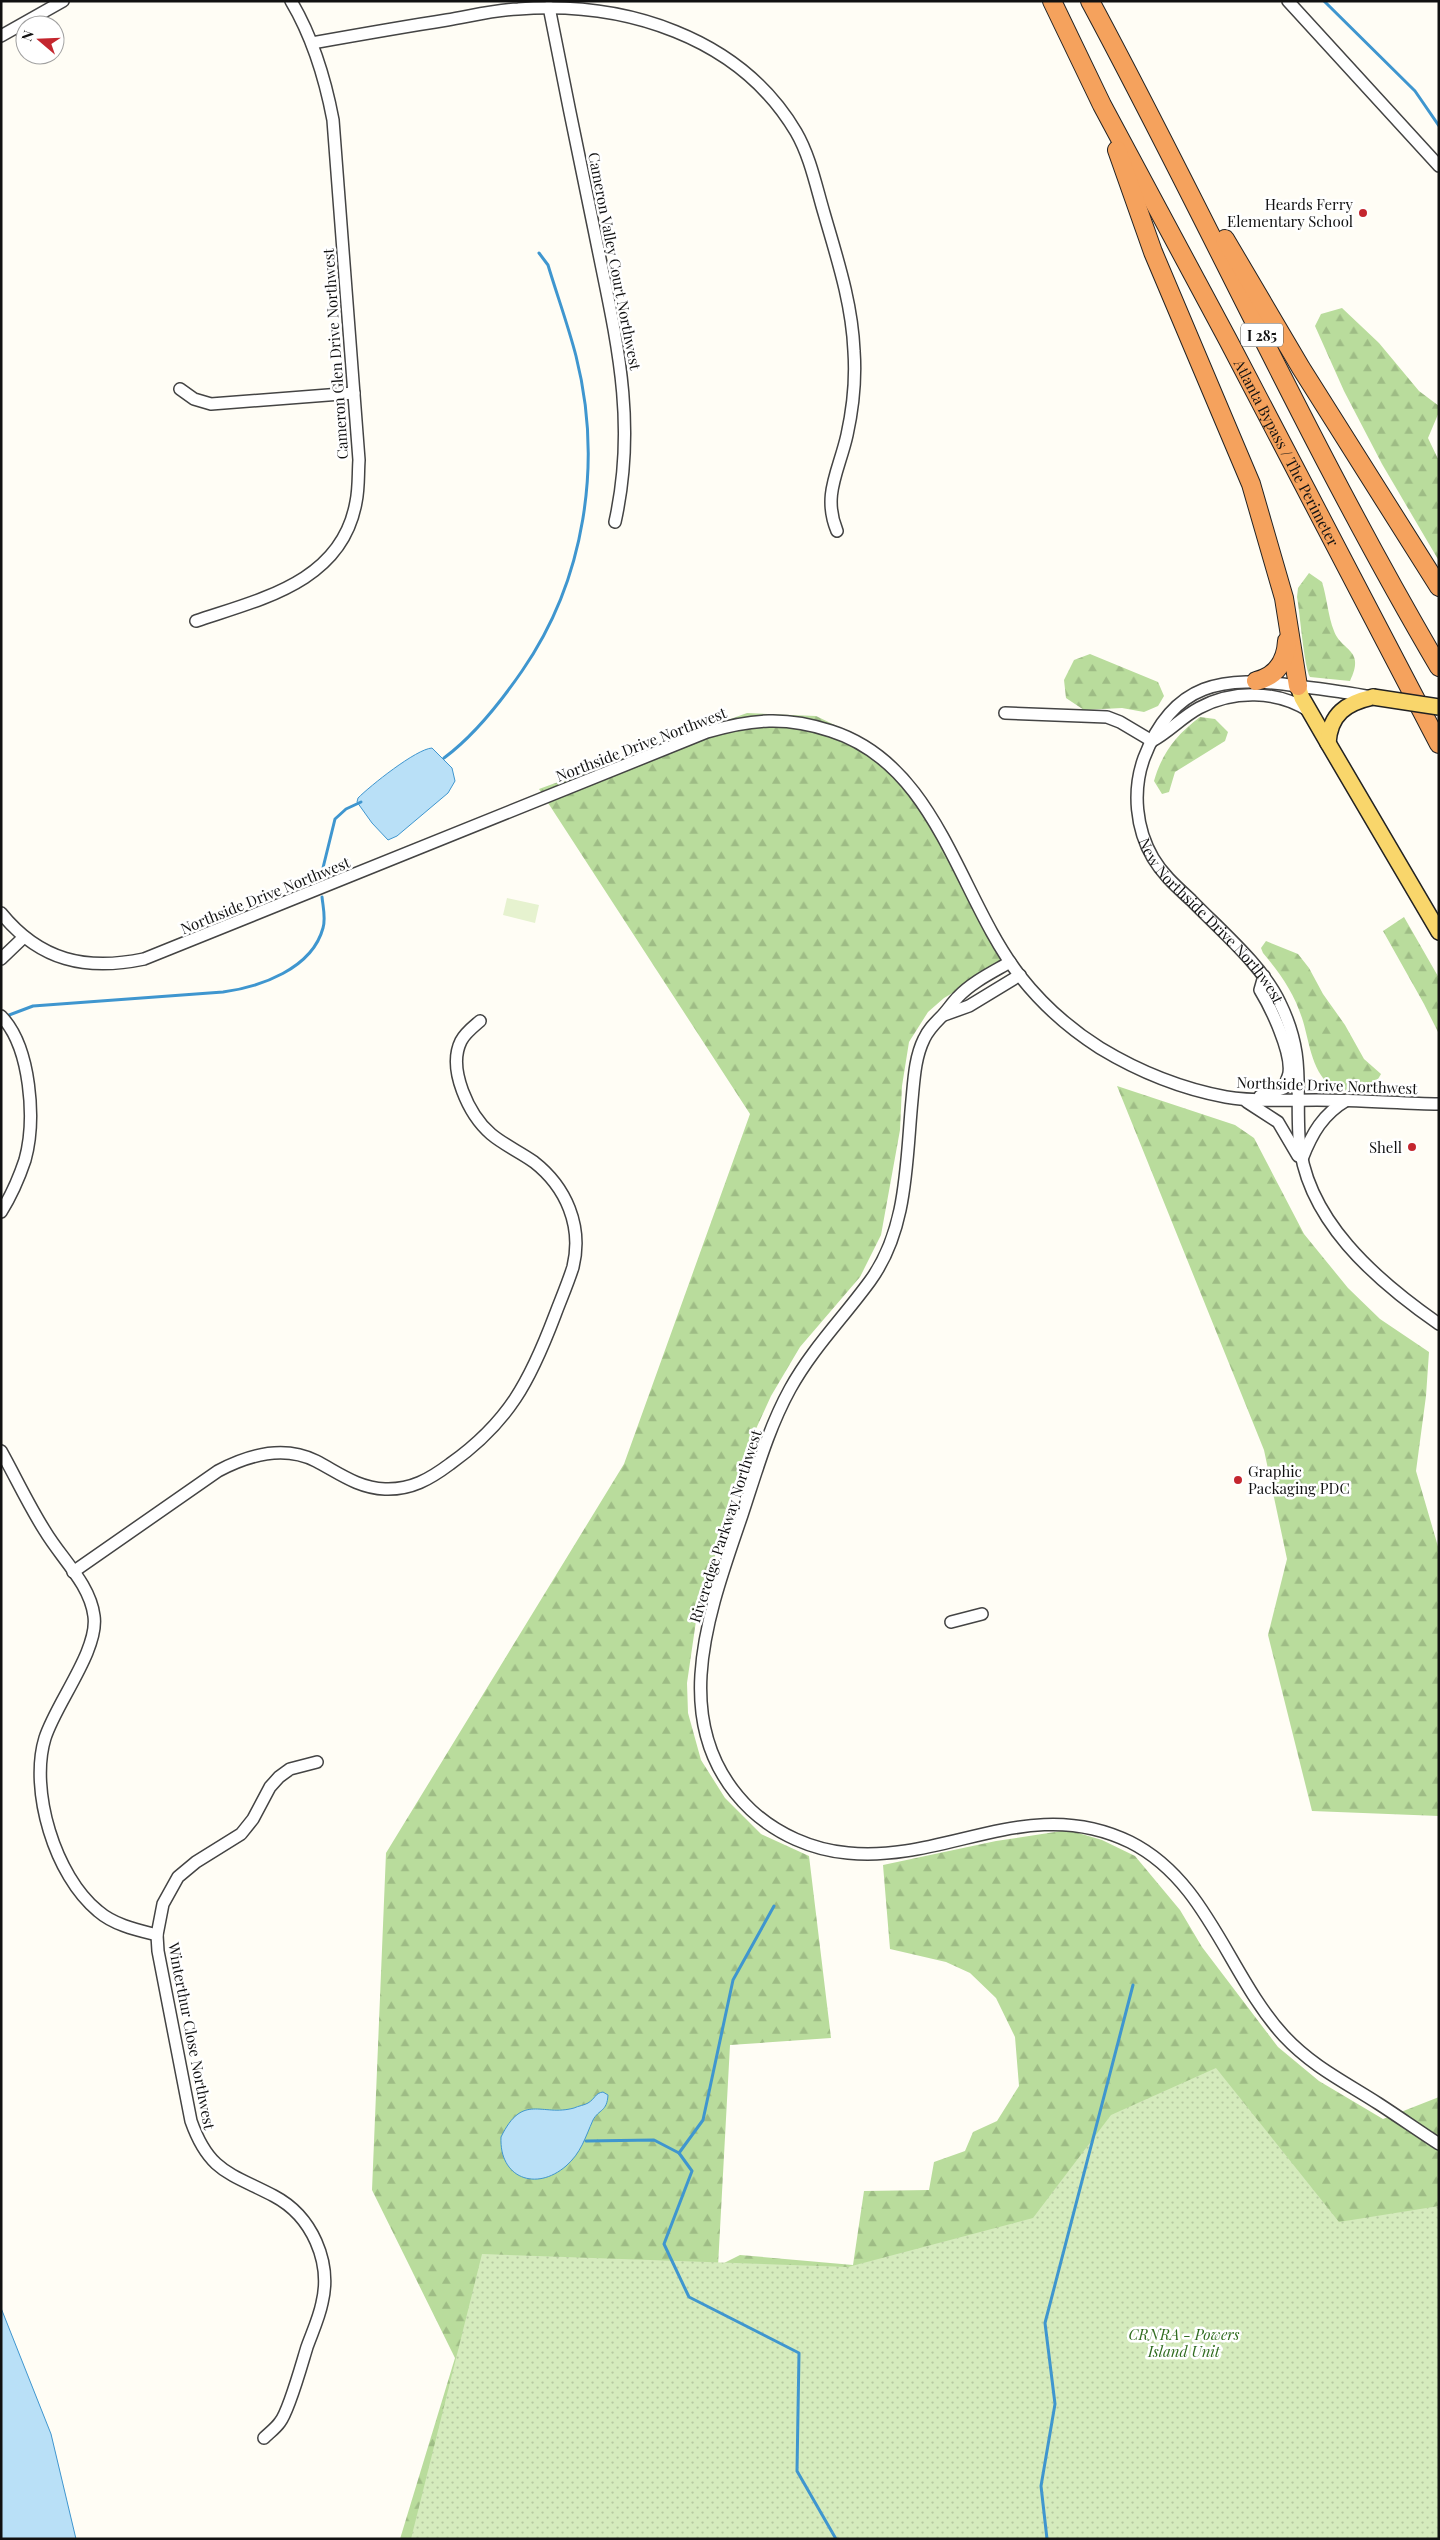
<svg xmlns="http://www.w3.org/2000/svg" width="1440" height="2540" font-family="'Playfair Display',serif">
<defs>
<pattern id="forest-firs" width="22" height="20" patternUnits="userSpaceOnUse" patternTransform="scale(1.25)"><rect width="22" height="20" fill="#b9dc9c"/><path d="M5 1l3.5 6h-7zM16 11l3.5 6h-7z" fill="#9ebc85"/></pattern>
<pattern id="park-dots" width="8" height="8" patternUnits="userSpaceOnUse" patternTransform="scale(1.25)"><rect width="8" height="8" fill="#d5ebbd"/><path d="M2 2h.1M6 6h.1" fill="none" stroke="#b6c8a1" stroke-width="1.8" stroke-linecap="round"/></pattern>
</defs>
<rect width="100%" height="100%" fill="#fffdf5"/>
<g fill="url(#forest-firs)">
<path d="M1342,308L1379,343L1419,391L1439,406V412L1428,438L1439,461V561L1382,464L1344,391L1315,326L1321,314Z"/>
<path d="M1309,573L1322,582C1327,598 1328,616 1334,631C1341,651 1366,649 1350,681L1310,677C1304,667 1300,613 1297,597L1298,588Z"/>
<path d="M1090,654L1158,682L1164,696L1158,706L1144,712L1122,708L1084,710L1066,698L1064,680L1074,660Z"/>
<path d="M747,713L816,716L870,742L917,793L1005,962L944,998L928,1012L909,1042L902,1086L900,1130L881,1235L860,1277L800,1347L771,1396L745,1453L696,1621L687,1683L688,1713L701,1760L725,1798L761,1834L809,1856L831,2038L730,2045L718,2266L740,2255L853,2265L864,2191L929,2190L934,2162L965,2151L973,2132L997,2121L1019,2086L1015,2037L996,1998L970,1973L946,1962L890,1949L883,1865L996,1841L1068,1830L1102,1840L1135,1856L1180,1910L1202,1947L1278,2047L1319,2081L1383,2119L1439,2097V2539H400L455,2358L372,2190L386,1853L624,1464L750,1114L539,789Z"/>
<path d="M1200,717L1215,719L1228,732L1225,741L1175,772L1169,792L1162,794L1154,781C1162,753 1176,735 1200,717Z"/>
<path d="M1404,917L1439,978V1034L1424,1004L1383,931Z"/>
<path d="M1266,941L1298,954L1309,968L1323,994L1345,1025L1364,1059L1381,1074L1374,1086C1360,1089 1343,1095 1330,1085C1311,1070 1309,1039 1302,1018C1294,993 1280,973 1263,953L1261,948Z"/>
<path d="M1117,1086L1235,1125L1254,1138L1304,1234L1348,1288L1380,1319L1429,1352L1426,1396L1416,1471L1439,1550V1816L1312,1811L1268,1635L1287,1559L1264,1450Z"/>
</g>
<path fill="url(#park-dots)" d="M1216,2068L1339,2222L1439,2206V2539H411L482,2254L848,2267L1033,2218L1111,2115Z"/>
<path fill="#e6f2cf" d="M507,898L539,905L535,923L503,915Z"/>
<g fill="#b9e0f7" stroke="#3f96cf">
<path d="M432,748L452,768L455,781L448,793L397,836L388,840L372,823L357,802L358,798C370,786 416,749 432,748Z"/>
<path d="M603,2092L608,2095C607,2112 599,2109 593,2120C585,2138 581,2153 566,2166C536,2192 499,2178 501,2137C523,2092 541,2117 574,2108C578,2106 585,2105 588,2103C595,2099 595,2093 603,2092Z"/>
<path d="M1,2308L51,2434L76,2539H1Z"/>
</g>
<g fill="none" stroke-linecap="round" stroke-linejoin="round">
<g stroke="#3f96cf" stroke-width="3">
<path d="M1324,1L1415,91L1439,126"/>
<path d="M444,758C475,735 500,703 522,671C585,580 603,463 576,356C568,325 557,295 548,265L539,253"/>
<path d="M319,884L335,819L346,809L361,802"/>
<path d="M4,1017L33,1006L223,992C260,987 312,969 323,928C326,918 323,907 322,897"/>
<path d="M586,2141L654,2140L679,2153L692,2171L664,2244L689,2297L799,2353L797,2471L836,2539"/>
<path d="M679,2153L703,2120L733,1980L774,1906"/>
<path d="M1047,2539L1041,2486L1055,2404L1045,2323L1133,1985"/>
</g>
<g stroke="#444" stroke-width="14">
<g id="minor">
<path d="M1288,1L1439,166"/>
<path d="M549,7C564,83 579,158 595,234C615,334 638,419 615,522"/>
<path d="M1,36L63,1"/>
<path d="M312,43C357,35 402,27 447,20C471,16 494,10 518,9C624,1 739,36 796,132C810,156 816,186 824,213C837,258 852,303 854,351C856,380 853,408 847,435C839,471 822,495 837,531"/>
<path d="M180,389L194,399L211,404L354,393"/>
<path d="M196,621C261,599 342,582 356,502C359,488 358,474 359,460L333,120C325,78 313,38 291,1"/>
<path id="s1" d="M1371,697C1346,692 1322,689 1297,686C1223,675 1173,682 1144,758C1132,791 1136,829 1153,858C1163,875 1177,887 1191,900C1220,930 1263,966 1280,1003C1305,1054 1296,1085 1299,1137C1304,1219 1377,1281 1439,1324"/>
<path d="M1005,713L1107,717L1120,722L1152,741"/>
<path d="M1152,741C1169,732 1182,717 1199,708C1233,690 1277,690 1309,711"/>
<path d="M1,913C40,961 86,971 144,959L707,732C752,719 786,716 831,731C938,765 958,896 1020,976C1042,1004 1070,1029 1100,1048C1138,1071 1183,1089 1226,1097C1256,1102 1287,1100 1317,1100C1357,1100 1398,1103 1439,1104"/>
<path d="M1,959L24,937"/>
<path d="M1010,962C993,972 972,982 958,997C952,1003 947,1011 941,1017C934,1024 928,1030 924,1039C915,1057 914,1079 912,1100C906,1161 908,1229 870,1281C843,1318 812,1349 790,1389C768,1429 756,1473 742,1515C709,1612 664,1727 751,1810C777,1834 812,1850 848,1853C946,1863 1030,1793 1130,1842C1208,1881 1228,1975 1284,2036C1313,2067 1345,2082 1379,2104C1399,2117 1419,2131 1439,2144"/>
<path d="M944,1015L969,1006L1020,975"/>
<path d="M1,1016C31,1047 36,1120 25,1160C19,1178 11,1196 1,1212"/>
<path d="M1260,1096L1284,1088C1285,1083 1288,1078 1289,1073C1292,1052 1271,1008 1260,990L1264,976"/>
<path d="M1247,1102L1278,1122L1298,1156"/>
<path d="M1302,1159C1312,1133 1323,1114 1347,1100"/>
<path d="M1,1451C16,1478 29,1506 45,1531C61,1558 90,1584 94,1616C99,1650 56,1703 45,1738C29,1790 55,1876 98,1911C114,1925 137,1930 157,1935"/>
<path d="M73,1572L218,1471C248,1455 284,1445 316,1461C339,1473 358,1488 385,1489C411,1490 430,1479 450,1464C509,1422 530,1381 555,1315C561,1299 568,1283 573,1267C583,1226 566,1187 534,1162C520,1152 504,1145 491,1134C469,1115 447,1069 461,1041C465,1033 473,1027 480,1021"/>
<path d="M951,1622L982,1614"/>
<path d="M264,2438C269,2433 276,2428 280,2422C289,2411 302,2363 307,2347C312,2333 319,2318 322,2303C332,2262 312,2216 274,2196C230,2173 209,2172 191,2121L158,1951L157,1935L163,1904L178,1877L196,1862L241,1834L253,1819L270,1787L279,1777L290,1769L317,1762"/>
</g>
</g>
<g stroke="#222" stroke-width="18">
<g id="major">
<path d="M1298,686L1302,698L1328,743L1439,932"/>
<path d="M1328,743C1330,714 1346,703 1373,697"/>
</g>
</g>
<g stroke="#222" stroke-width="20">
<g id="highway">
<path id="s2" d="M1052,1L1102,105L1228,340L1439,744"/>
<path d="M1090,1C1209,222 1312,451 1439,667"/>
<path d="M1117,150L1153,252L1251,484L1284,598L1298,686"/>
<path d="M1225,239L1301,368L1439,587"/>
<path d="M1256,681C1277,676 1286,661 1287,641"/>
</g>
</g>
<use href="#minor" stroke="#fff" stroke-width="11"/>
<use href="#major" stroke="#f9d66b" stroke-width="15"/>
<use href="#highway" stroke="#f5a25d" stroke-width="18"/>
<g stroke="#222" stroke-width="18" stroke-linecap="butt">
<path id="major-bridge" d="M1373,697L1439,707"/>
</g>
<use href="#major-bridge" stroke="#f9d66b" stroke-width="15"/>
</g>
<g fill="#c4262e" stroke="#fff" stroke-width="2">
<circle cx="1363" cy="213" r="5"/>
<circle cx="1412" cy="1147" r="5"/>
<circle cx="1238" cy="1480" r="5"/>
</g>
<g text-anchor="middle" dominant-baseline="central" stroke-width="5" stroke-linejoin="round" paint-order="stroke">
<rect fill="#fff" stroke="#585858" stroke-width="1" x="1241" y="323.5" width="42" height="23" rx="4"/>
<g font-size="14" font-weight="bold" fill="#111">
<text x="1262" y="335">I 285</text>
</g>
<g font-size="15" fill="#111" stroke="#fff" text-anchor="end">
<text x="1353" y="204">Heards Ferry<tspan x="1353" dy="17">Elementary School</tspan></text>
<text x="1402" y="1147">Shell</text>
<text x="1248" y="1471" text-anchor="start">Graphic<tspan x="1248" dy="17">Packaging PDC</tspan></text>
</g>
<g font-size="15" fill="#111" stroke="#fff">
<text transform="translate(615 261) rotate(79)">Cameron Valley Court Northwest</text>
<text transform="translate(335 354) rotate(-94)">Cameron Glen Drive Northwest</text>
<text stroke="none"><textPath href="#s2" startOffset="509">Atlanta Bypass / The Perimeter</textPath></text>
<text transform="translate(641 744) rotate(-21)">Northside Drive Northwest</text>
<text transform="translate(265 895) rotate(-22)">Northside Drive Northwest</text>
<text stroke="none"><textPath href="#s1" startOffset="452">New Northside Drive Northwest</textPath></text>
<text transform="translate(1327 1085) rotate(2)">Northside Drive Northwest</text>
<text transform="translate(725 1526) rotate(-72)">Riveredge Parkway Northwest</text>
<text transform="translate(192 2036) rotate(79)">Winterthur Close Northwest</text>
</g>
<g font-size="15" font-style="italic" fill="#2f6b1f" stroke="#fff">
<text x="1184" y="2334">CRNRA - Powers<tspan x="1184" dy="17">Island Unit</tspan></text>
</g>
</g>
<rect width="1440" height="2540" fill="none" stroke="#111111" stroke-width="5"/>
<g transform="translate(40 40) rotate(289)"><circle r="24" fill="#ffffff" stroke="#a0a0a0"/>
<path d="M0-4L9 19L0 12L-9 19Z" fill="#c4262e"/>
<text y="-8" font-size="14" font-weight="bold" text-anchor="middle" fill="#111111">N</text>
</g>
</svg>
